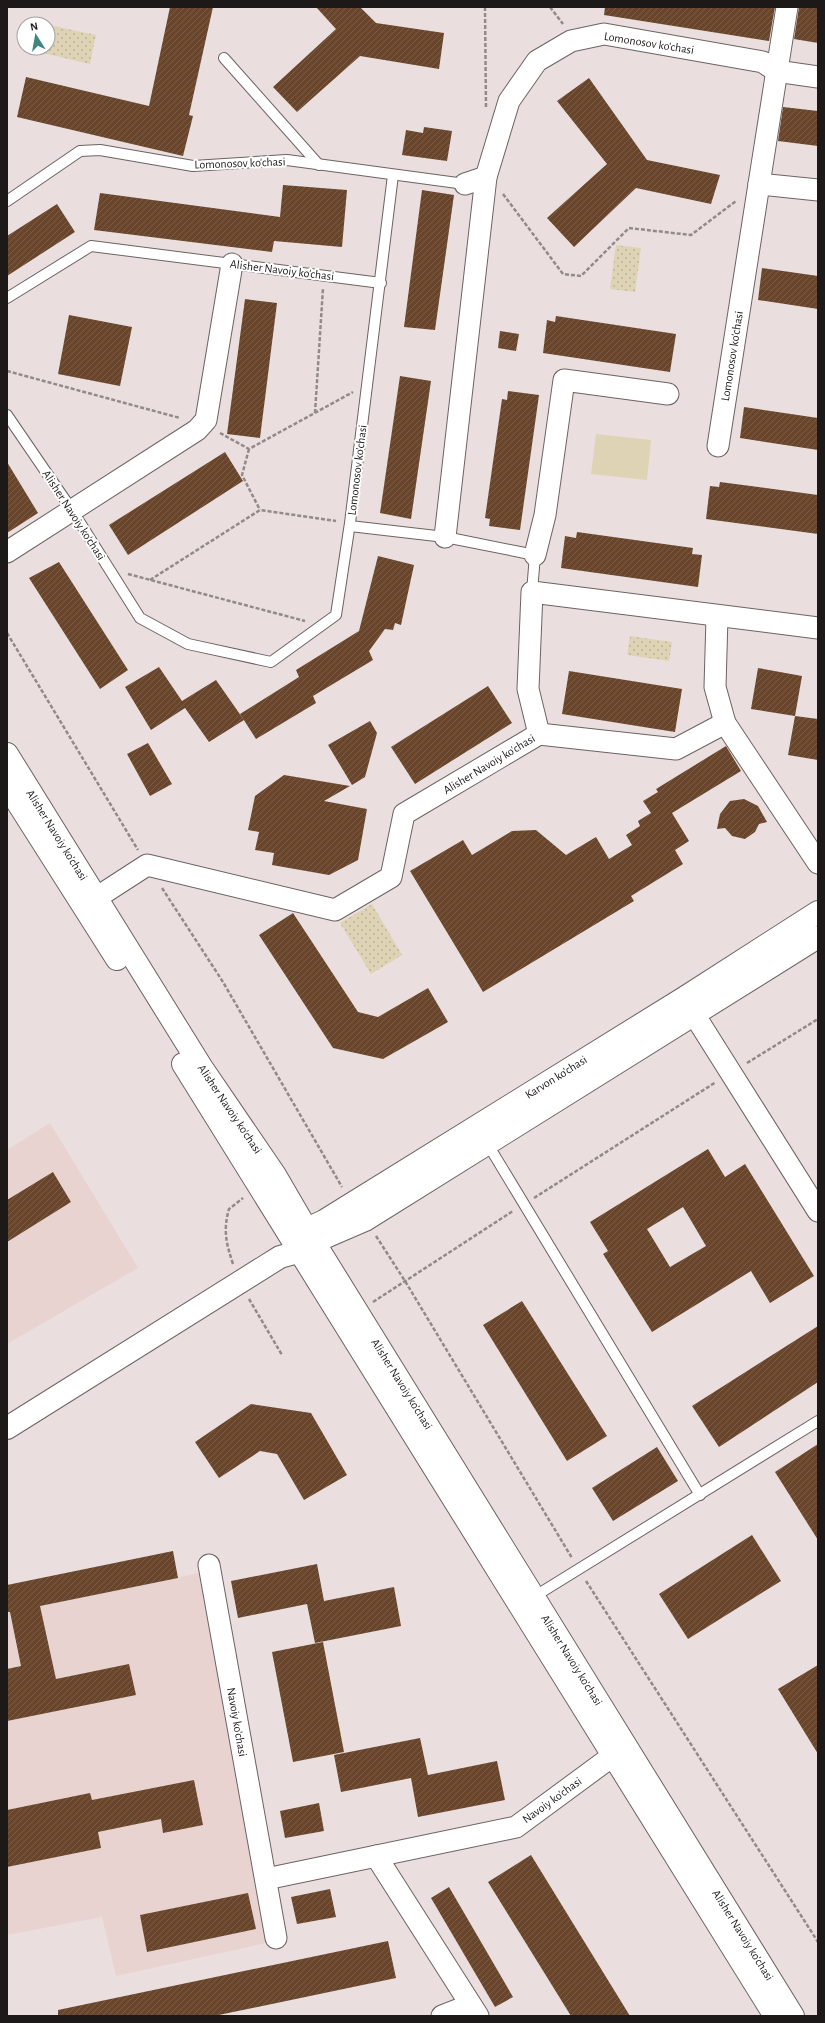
<svg xmlns="http://www.w3.org/2000/svg" width="825" height="2023" font-family="'Alegreya Sans',sans-serif">
<defs>
<pattern id="park-dots" width="8" height="8" patternUnits="userSpaceOnUse"><rect width="8" height="8" fill="#ded3b4"/><path d="M2 2h.1M6 6h.1" fill="none" stroke="#beb59a" stroke-width="1.8" stroke-linecap="round"/></pattern>
<pattern id="building-hatch" width="6" height="6" patternUnits="userSpaceOnUse"><rect width="6" height="6" fill="#69462b"/><path d="M-1 1l2-2M0 6l6-6M5 7l2-2" fill="none" stroke="#795d48"/></pattern>
</defs>
<rect width="100%" height="100%" fill="#eadfde"/>
<g fill="#e8d3d1">
<path d="M50,1123L138,1268L7,1344V1150Z"/>
<path d="M199,1573L266,1943L116,1976L102,1917L7,1935V1612Z"/>
</g>
<g fill="url(#park-dots)">
<path d="M49,25L96,35L90,64L43,53L44,48H48Z"/>
<path d="M616,245L641,248L635,292L610,289Z"/>
<path d="M630,636L672,642L669,661L627,655Z"/>
<path d="M372,904L402,955L371,974L340,923Z"/>
</g>
<path fill="#ded3b4" d="M596,434L651,440L647,480L591,474Z"/>
<g fill="url(#building-hatch)" fill-rule="evenodd">
<path d="M170,7H213L189,115L193,116L183,156L17,117L26,77L149,106Z"/>
<path d="M316,7H360L376,23L444,33L439,69L360,56L297,112L273,87L336,29Z"/>
<path d="M605,7H775L769,41L604,15Z"/>
<path d="M799,7H818V43L794,39Z"/>
<path d="M589,78L647,160L720,175L711,204L636,188L574,247L547,218L607,164L557,101Z"/>
<path d="M783,107L818,111V146L778,141Z"/>
<path d="M424,127L452,131L447,161L402,155L406,130L423,133Z"/>
<path d="M283,185L347,190L342,247L274,241L272,252L94,230L100,193L280,217Z"/>
<path d="M422,190L454,195L435,330L404,327Z"/>
<path d="M57,204L75,232L7,276V236Z"/>
<path d="M762,268L818,276V309L758,300Z"/>
<path d="M245,299L277,303L260,438L227,434Z"/>
<path d="M69,315L132,327L120,386L58,374Z"/>
<path d="M556,316L676,334L670,372L543,353L547,320L555,322Z"/>
<path d="M500,331L519,334L516,351L498,348Z"/>
<path d="M400,376L431,381L411,519L380,513Z"/>
<path d="M508,391L539,395L520,530L489,526L490,519L485,518L502,399L507,400Z"/>
<path d="M744,407L818,418V450L740,438Z"/>
<path d="M225,452L243,481L128,555L109,525Z"/>
<path d="M7,462L38,513L7,533Z"/>
<path d="M720,482L818,495V534L706,519L710,486L719,487Z"/>
<path d="M577,532L693,548L692,554L702,555L698,587L561,568L565,536L576,538Z"/>
<path d="M378,556L414,565L401,625L395,623L393,630L385,629L369,651L373,660L313,696L316,703L256,739L240,714L299,677L296,670L359,631Z"/>
<path d="M59,562L128,670L100,689L29,578Z"/>
<path d="M159,667L182,701L216,680L244,720L209,742L185,708L151,730L125,687Z"/>
<path d="M758,668L802,676L795,716L818,719V760L788,755L795,716L751,709Z"/>
<path d="M569,671L682,689L675,732L562,714Z"/>
<path d="M488,686L512,723L415,784L391,747Z"/>
<path d="M370,721L377,733L365,777L352,785L328,745Z"/>
<path d="M148,743L172,784L150,796L127,754Z"/>
<path d="M726,746L741,771L672,813L689,841L675,850L683,864L631,896L634,901L483,992L410,871L463,840L472,855L512,831L536,830L566,855L596,837L609,859L632,845L626,835L640,826L638,821L651,813L643,801L658,792L656,789Z"/>
<path d="M284,775L350,786L324,801L367,809L358,860L329,875L272,865L274,853L255,850L259,832L248,830L255,796Z"/>
<path d="M744,799L758,806L767,822L759,824L755,832L745,839L732,836L725,828L717,829L720,814L730,801Z"/>
<path d="M293,913L358,1012L378,1017L428,988L448,1022L383,1059L333,1048L259,935Z"/>
<path d="M708,1149L725,1177L745,1164L814,1276L770,1303L751,1271L652,1332L603,1254L608,1251L590,1222ZM683,1207L706,1246L670,1267L647,1229Z"/>
<path d="M53,1172L71,1202L7,1242V1200Z"/>
<path d="M522,1301L607,1436L567,1461L483,1325Z"/>
<path d="M818,1326V1382L719,1447L692,1406Z"/>
<path d="M251,1404L311,1413L347,1475L304,1500L277,1454L260,1451L219,1478L195,1442Z"/>
<path d="M818,1444V1540L775,1472Z"/>
<path d="M657,1447L678,1481L613,1521L592,1488Z"/>
<path d="M752,1535L781,1581L688,1639L659,1594Z"/>
<path d="M173,1551L178,1578L40,1606L56,1679L129,1664L136,1695L7,1721V1669L21,1666L10,1612H7V1585Z"/>
<path d="M317,1564L324,1601L394,1587L401,1626L315,1643L307,1604L238,1618L231,1581Z"/>
<path d="M323,1642L344,1752L293,1762L272,1652Z"/>
<path d="M818,1665V1754L778,1689Z"/>
<path d="M420,1738L428,1775L497,1761L505,1800L418,1817L411,1778L341,1792L334,1755Z"/>
<path d="M194,1780L203,1825L163,1833L161,1819L98,1832L101,1848L7,1867V1810L90,1793L92,1800Z"/>
<path d="M319,1803L324,1831L285,1838L280,1811Z"/>
<path d="M531,1855L630,2016H571L488,1882Z"/>
<path d="M449,1887L513,1997L495,2007L431,1898Z"/>
<path d="M330,1889L336,1917L297,1924L291,1897Z"/>
<path d="M248,1893L256,1929L147,1952L140,1915Z"/>
<path d="M388,1941L396,1978L214,2016H58V2010Z"/>
</g>
<g fill="none" stroke-linecap="round" stroke-linejoin="round">
<g stroke="#6c6362" stroke-width="12">
<g id="lane">
<path d="M224,58L319,165"/>
<path d="M7,201L80,151L100,150L193,166L287,160L465,184"/>
<path d="M7,298L91,246L381,283"/>
<path d="M7,415L72,510L140,618L188,644L271,662L336,615L350,523L393,175"/>
<path d="M350,526L445,537L535,555L532,592"/>
<path d="M487,1143L700,1495"/>
<path d="M532,1598L818,1421"/>
</g>
</g>
<g stroke="#6c6362" stroke-width="23">
<g id="street">
<path d="M465,184L486,177L509,101L537,61L571,41L604,34L763,62L776,71L818,77"/>
<path d="M759,184L787,7"/>
<path d="M718,446L759,184L818,190"/>
<path d="M445,537L486,177"/>
<path d="M7,552L197,430L206,420L232,264"/>
<path d="M535,555L545,515L564,380L668,394"/>
<path d="M717,617L715,687L725,723L818,863"/>
<path d="M539,734L528,689L532,592L818,628"/>
<path d="M96,898L147,865L335,910L391,877L404,814L539,734L676,749L725,723"/>
<path d="M685,1000L818,1211"/>
<path d="M209,1565L276,1938"/>
<path d="M376,1856L478,2016"/>
<path d="M266,1879L516,1827L626,1746"/>
<path d="M442,2016L470,2005"/>
</g>
</g>
<g stroke="#6c6362" stroke-width="24">
<g id="secondary">
<path d="M7,754L202,1068L275,1175L314,1242L793,2016"/>
<path d="M7,786L117,959"/>
<path d="M183,1064L775,2016"/>
<path d="M297,1237L307,1229L324,1221L684,998L818,912"/>
<path d="M7,1428L280,1257L298,1252L314,1242L365,1220L818,937"/>
</g>
</g>
<g stroke="#928a89" stroke-width="2.5" stroke-dasharray="4 2" stroke-linecap="butt">
<path d="M485,7L486,108"/>
<path d="M550,7L563,24"/>
<path d="M503,194L563,274L581,276L629,228L691,235L736,201"/>
<path d="M7,371L180,418"/>
<path d="M315,413L323,288"/>
<path d="M220,433L249,449L353,392"/>
<path d="M249,449L242,475L260,510"/>
<path d="M128,574L305,621"/>
<path d="M150,580L260,510L336,521"/>
<path d="M7,633L138,850"/>
<path d="M162,888L223,982L342,1187"/>
<path d="M747,1063L818,1019"/>
<path d="M534,1198L716,1082"/>
<path d="M376,1236L405,1281L572,1558"/>
<path d="M233,1264C226,1243 223,1230 229,1209L243,1198"/>
<path d="M249,1299L282,1355"/>
<path d="M373,1302L513,1211"/>
<path d="M586,1581L818,1942"/>
</g>
<use href="#lane" stroke="#fff" stroke-width="10"/>
<use href="#street" stroke="#fff" stroke-width="21"/>
<use href="#secondary" stroke="#fff" stroke-width="22"/>
</g>
<g text-anchor="middle" dominant-baseline="central" stroke-width="4" stroke-linejoin="round" paint-order="stroke">
<g font-size="12" fill="#1d1918" stroke="#fff">
<text transform="translate(649 43) rotate(9)">Lomonosov ko'chasi</text>
<text transform="translate(240 163) rotate(-2)">Lomonosov ko'chasi</text>
<text transform="translate(282 270) rotate(7)">Alisher Navoiy ko'chasi</text>
<text transform="translate(732 356) rotate(-81)">Lomonosov ko'chasi</text>
<text transform="translate(357 470) rotate(-83)">Lomonosov ko'chasi</text>
<text transform="translate(74 515) rotate(57)">Alisher Navoiy ko'chasi</text>
<text transform="translate(489 764) rotate(-31)">Alisher Navoiy ko'chasi</text>
<text transform="translate(57 835) rotate(58)">Alisher Navoiy ko'chasi</text>
<text transform="translate(556 1077) rotate(-32)">Karvon ko'chasi</text>
<text transform="translate(230 1109) rotate(56)">Alisher Navoiy ko'chasi</text>
<text transform="translate(402 1384) rotate(58)">Alisher Navoiy ko'chasi</text>
<text transform="translate(572 1660) rotate(58)">Alisher Navoiy ko'chasi</text>
<text transform="translate(237 1722) rotate(80)">Navoiy ko'chasi</text>
<text transform="translate(552 1800) rotate(-36)">Navoiy ko'chasi</text>
<text transform="translate(743 1935) rotate(58)">Alisher Navoiy ko'chasi</text>
</g>
</g>
<rect width="825" height="2023" fill="none" stroke="#1d1918" stroke-width="16"/>
<g transform="translate(36 36) rotate(349)"><circle r="19" fill="#ffffff" stroke="#a5a3a3"/>
<path d="M0-3L7 15L0 10L-7 15Z" fill="#3f8680"/>
<text y="-6" font-size="11" font-weight="bold" text-anchor="middle" fill="#1d1918">N</text>
</g>
</svg>
